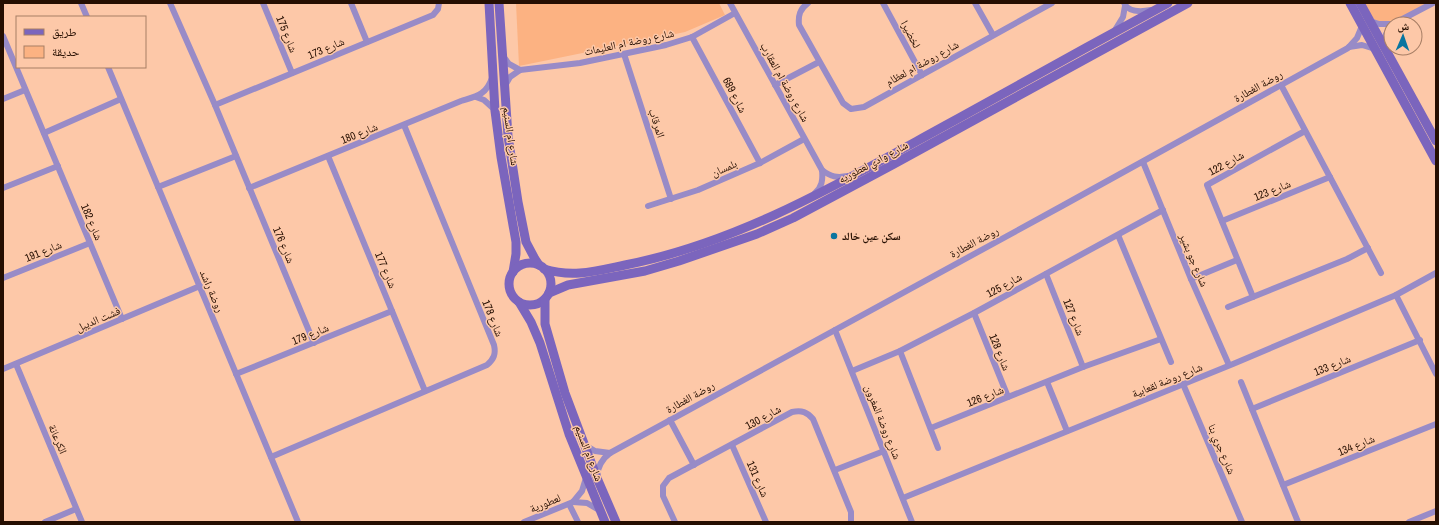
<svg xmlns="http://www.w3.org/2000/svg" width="1439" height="525" font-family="'Archivo Narrow','Noto Naskh Arabic',sans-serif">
<rect width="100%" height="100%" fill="#fdc8a8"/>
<g fill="#fcb282">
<path d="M516,3H719L725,15L685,32L519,66Z"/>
<path d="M1363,3H1429C1417,9 1385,29 1374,19C1370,15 1367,8 1363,3Z"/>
</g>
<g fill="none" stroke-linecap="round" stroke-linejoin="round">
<g stroke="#988bc7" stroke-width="6">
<path d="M81,3L87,17"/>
<path d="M170,3L215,105L314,343"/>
<path d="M263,3L292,73"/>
<path d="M351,3L367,42"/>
<path d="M730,3L822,170C823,180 822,187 815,193"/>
<path d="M808,3C800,9 798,15 799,25L843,103L851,109L864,107L1052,3"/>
<path d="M883,3L922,75"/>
<path d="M975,3L993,35"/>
<path d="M1124,3C1129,13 1141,12 1151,10"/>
<path d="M1370,21L1379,24H1391"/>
<path d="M1393,24L1433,3"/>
<path d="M1115,30L1123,17L1125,6"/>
<path d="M3,36L122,319"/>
<path d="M692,37L760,163"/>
<path d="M1384,45L1386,34L1391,26"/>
<path d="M1349,47L1362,45L1375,49"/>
<path d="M624,54L671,199"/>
<path d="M503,56L509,64L520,70"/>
<path d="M108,67L298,522"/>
<path d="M506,84L510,77L520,70L580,63L666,45L692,37L735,13"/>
<path d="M775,85L819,62"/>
<path d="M1281,85L1381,273"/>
<path d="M476,97L484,100L495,110"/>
<path d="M3,99L25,90"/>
<path d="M215,105L433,15L438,9L439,3"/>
<path d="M44,133L121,99"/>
<path d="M328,156L425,391"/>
<path d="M1143,162L1191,279L1229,365"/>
<path d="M822,170C831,177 837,178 848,176"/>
<path d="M158,187L236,156"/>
<path d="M3,188L58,166"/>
<path d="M249,188L461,101C477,96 486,95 492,78"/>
<path d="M648,206L698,190L760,163L804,139"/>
<path d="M1222,221L1330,177"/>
<path d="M1118,235L1171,362"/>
<path d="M1046,274L1083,367"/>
<path d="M3,278L90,243"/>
<path d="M1191,279L1237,260"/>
<path d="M1396,295L1436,374"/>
<path d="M1253,297L1207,185L1305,131"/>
<path d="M1228,307L1347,259L1368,248"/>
<path d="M974,313L1008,397"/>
<path d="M835,330L912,522"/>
<path d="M900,351L938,448"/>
<path d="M16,364L82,522"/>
<path d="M3,369L200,286"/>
<path d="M852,371L900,351L974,313L1163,210"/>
<path d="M236,374L392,311"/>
<path d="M1047,382L1067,431"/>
<path d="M1241,382L1298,522"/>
<path d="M1183,384L1242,522"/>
<path d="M1252,409L1420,340"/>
<path d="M670,420L694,465"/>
<path d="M931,428L1083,367L1161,339"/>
<path d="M585,445L595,451L610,453"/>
<path d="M732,445L766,522"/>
<path d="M271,457L487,365C494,359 496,354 494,345L404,125"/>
<path d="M835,470L884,451"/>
<path d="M597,476C598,466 602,459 610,453L1062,206L1348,48L1357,38L1362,26"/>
<path d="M1283,485L1436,424"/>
<path d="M903,498L1233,364L1396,295L1436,273"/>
<path d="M573,502L587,503L599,510"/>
<path d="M569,504L578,522"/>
<path d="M45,522L76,509"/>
<path d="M524,522L573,502L582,491L586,478"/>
<path d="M675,522L663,496V486L669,478L792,412C802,410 807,412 813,419L851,512V522"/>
<path d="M1409,522L1436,511"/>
</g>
<g stroke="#7b65bd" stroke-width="9">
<path d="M489,3L495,111L501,157L516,242V254L513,272"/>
<path d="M499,3L508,136L518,202L526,242L535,259L539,265"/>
<path d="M1350,3L1436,161"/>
<path d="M1360,3L1436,141"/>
<circle cx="530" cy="284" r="21"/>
<path d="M544,269C573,278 596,271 625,265C746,241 852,176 959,118C1029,79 1098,41 1168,3"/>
<path d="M549,293L568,285L645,271L679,261L757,234L793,218L894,164L1188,3"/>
<path d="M545,299V324L565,393L597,478L616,522"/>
<path d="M519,302L531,322L540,343L569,434L605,522"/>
</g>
</g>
<circle fill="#0875a0" stroke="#fdc8a8" stroke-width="1.5" cx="834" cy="236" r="4"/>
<g text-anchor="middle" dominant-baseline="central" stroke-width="3" stroke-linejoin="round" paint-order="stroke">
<g font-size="11" fill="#250e01" stroke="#fdc8a8">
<text transform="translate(287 34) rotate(68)">شارع 175</text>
<text transform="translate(911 34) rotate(62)">لخضيرا</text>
<text transform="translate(629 42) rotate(-12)">شارع روضة ام العليمات</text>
<text transform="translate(326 48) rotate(-23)">شارع 173</text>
<text transform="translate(922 63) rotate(-29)">شارع روضة ام لعظام</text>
<text transform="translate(785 82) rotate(61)">شارع روضة ام العقارب</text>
<text transform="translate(1258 86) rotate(-29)">روضة الغطارة</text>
<text transform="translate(735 95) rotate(62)">شارع 689</text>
<text transform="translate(657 123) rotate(72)">المرقاب</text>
<text transform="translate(359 133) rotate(-22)">شارع 180</text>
<text transform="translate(511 136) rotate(82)">شارع ام السنيم</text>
<text transform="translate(873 162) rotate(-28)">شارع وادي لعطوريه</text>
<text transform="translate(1226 163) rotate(-29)">شارع 122</text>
<text transform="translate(724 168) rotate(-24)">بلمسان</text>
<text transform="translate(1272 190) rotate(-22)">شارع 123</text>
<text transform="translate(92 222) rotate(67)">شارع 182</text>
<text transform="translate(974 242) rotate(-28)">روضة الغطارة</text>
<text transform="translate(284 245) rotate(67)">شارع 176</text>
<text transform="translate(43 251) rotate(-22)">شارع 191</text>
<text transform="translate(1194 260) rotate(67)">شارع جو بشير</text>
<text transform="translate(386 270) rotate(67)">شارع 177</text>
<text transform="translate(1004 285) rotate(-29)">شارع 125</text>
<text transform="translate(212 291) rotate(67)">روضة راشد</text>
<text transform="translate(1074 317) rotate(68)">شارع 127</text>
<text transform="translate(493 318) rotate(68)">شارع 178</text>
<text transform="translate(98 319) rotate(-23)">فشت الديبل</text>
<text transform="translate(310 334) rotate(-22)">شارع 179</text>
<text transform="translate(1000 352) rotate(68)">شارع 128</text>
<text transform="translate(1332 365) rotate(-22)">شارع 133</text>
<text transform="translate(1167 380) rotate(-22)">شارع روضة لقعابية</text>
<text transform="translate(985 396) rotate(-22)">شارع 126</text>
<text transform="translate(690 397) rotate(-29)">روضة الغطارة</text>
<text transform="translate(763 417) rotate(-29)">شارع 130</text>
<text transform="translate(883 422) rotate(68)">شارع روضة المغرون</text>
<text transform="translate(58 439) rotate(67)">الكرعانة</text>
<text transform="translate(1356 445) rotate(-22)">شارع 134</text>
<text transform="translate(1222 449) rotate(67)">شارع جري بنا</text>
<text transform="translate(589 453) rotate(69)">شارع ام السنيم</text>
<text transform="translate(758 479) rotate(66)">شارع 131</text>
<text transform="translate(545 503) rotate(-22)">لعطورية</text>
</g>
<g font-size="11" font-weight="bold" fill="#250e01" stroke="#fdc8a8" text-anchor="start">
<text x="842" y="236">سكن عين خالد</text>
</g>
</g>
<rect width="1439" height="525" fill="none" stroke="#250e01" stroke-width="8"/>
<rect x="16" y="16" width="130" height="52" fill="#fdc8a8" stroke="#a77e65"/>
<rect x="24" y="29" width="20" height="6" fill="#7b65bd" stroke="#a77e65"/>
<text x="52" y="36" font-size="12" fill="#250e01">طريق</text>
<rect x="24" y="46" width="20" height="12" fill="#fcb282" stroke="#a77e65"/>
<text x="52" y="56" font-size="12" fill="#250e01">حديقة</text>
<g transform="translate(1403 36) rotate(2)"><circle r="19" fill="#fdc8a8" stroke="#a77e65"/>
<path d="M0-3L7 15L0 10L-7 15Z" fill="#0875a0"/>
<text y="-6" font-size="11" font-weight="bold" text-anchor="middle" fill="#250e01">ش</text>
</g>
</svg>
